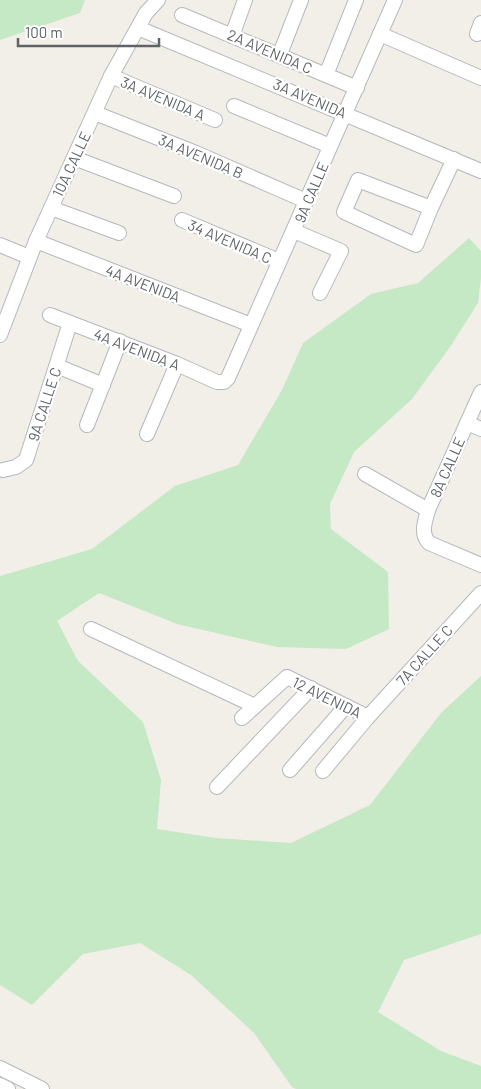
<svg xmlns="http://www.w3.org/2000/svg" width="481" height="1089" font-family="Barlow,sans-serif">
<rect width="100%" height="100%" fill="#f1efe8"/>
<g fill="#c5e8c5">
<path d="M0,0H85L80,13L0,40Z"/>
<path d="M469,238L481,251V278L478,303L450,347L412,399L354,452L330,504L331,529L388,572L389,629L346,649L277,647L177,624L99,593L57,621L78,661L143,722L161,780L157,829L216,838L291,843L370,805L441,713L481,676V934L404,960L378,1012L441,1051L481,1066V1089H296L292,1087L254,1033L191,975L140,943L83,954L32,1005L0,985V576L92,549L175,486L238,465L282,390L303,343L371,294L418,283Z"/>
</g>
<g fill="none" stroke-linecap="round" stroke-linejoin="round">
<g stroke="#b5b8bc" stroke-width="16">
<g id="minor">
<path d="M182,15L357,88"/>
<path d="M138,28L481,171"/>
<path d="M380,34L481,78"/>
<path d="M477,34L481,23"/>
<path d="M232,36L245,0"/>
<path d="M280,54L301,0"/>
<path d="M326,75L356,0"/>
<path d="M111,76L215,120"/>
<path d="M234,106L330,146"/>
<path d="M95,113L196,153L306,201"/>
<path d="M74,158L174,196"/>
<path d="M51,208L119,233"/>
<path d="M431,208L358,180L344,212L416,245L431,208L454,159"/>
<path d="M182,220L279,261"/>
<path d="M294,231L341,251L320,293"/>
<path d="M36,241L251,325"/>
<path d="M0,245L29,257"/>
<path d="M50,315L177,364L217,382H224L228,378L395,0"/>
<path d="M0,335L36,241L111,76L146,13L158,0"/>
<path d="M57,366L103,385"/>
<path d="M481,392L428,510C425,522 420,533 429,543L481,565"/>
<path d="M467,423L481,429"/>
<path d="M87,425L120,341"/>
<path d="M147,434L177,364"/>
<path d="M3,470L16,467L26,460L70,323"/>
<path d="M365,474L428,510"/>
<path d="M91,629L255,706"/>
<path d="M242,718L287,677L368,717"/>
<path d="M290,770L346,706"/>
<path d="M323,771L368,717L481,593"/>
<path d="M217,787L311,688"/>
<path d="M0,1068L42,1089"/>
<path d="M0,1085L8,1089"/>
</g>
</g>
<use href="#minor" stroke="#fff" stroke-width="14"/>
</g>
<g text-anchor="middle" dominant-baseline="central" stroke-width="4.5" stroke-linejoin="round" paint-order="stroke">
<g font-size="15" fill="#5f6368" stroke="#fff">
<text transform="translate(270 51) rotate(23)">2A AVENIDA C</text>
<text transform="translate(163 98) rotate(23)">3A AVENIDA A</text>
<text transform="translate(310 98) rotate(23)">3A AVENIDA</text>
<text transform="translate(201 156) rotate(23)">3A AVENIDA B</text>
<text transform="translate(71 164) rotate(-65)">10A CALLE</text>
<text transform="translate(311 192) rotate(-67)">9A CALLE</text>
<text transform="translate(230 241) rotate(23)">34 AVENIDA C</text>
<text transform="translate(143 283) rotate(21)">4A AVENIDA</text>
<text transform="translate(137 349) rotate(21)">4A AVENIDA A</text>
<text transform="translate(44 404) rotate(-72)">9A CALLE C</text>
<text transform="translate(447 467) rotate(-66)">8A CALLE</text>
<text transform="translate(424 655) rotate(-48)">7A CALLE C</text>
<text transform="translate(327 697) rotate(26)">12 AVENIDA</text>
</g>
</g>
<path d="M18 38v8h141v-8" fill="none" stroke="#5f6368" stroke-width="2.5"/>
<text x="25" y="38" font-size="15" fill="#5f6368" stroke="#ffffff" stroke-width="4" paint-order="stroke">100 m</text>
</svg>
